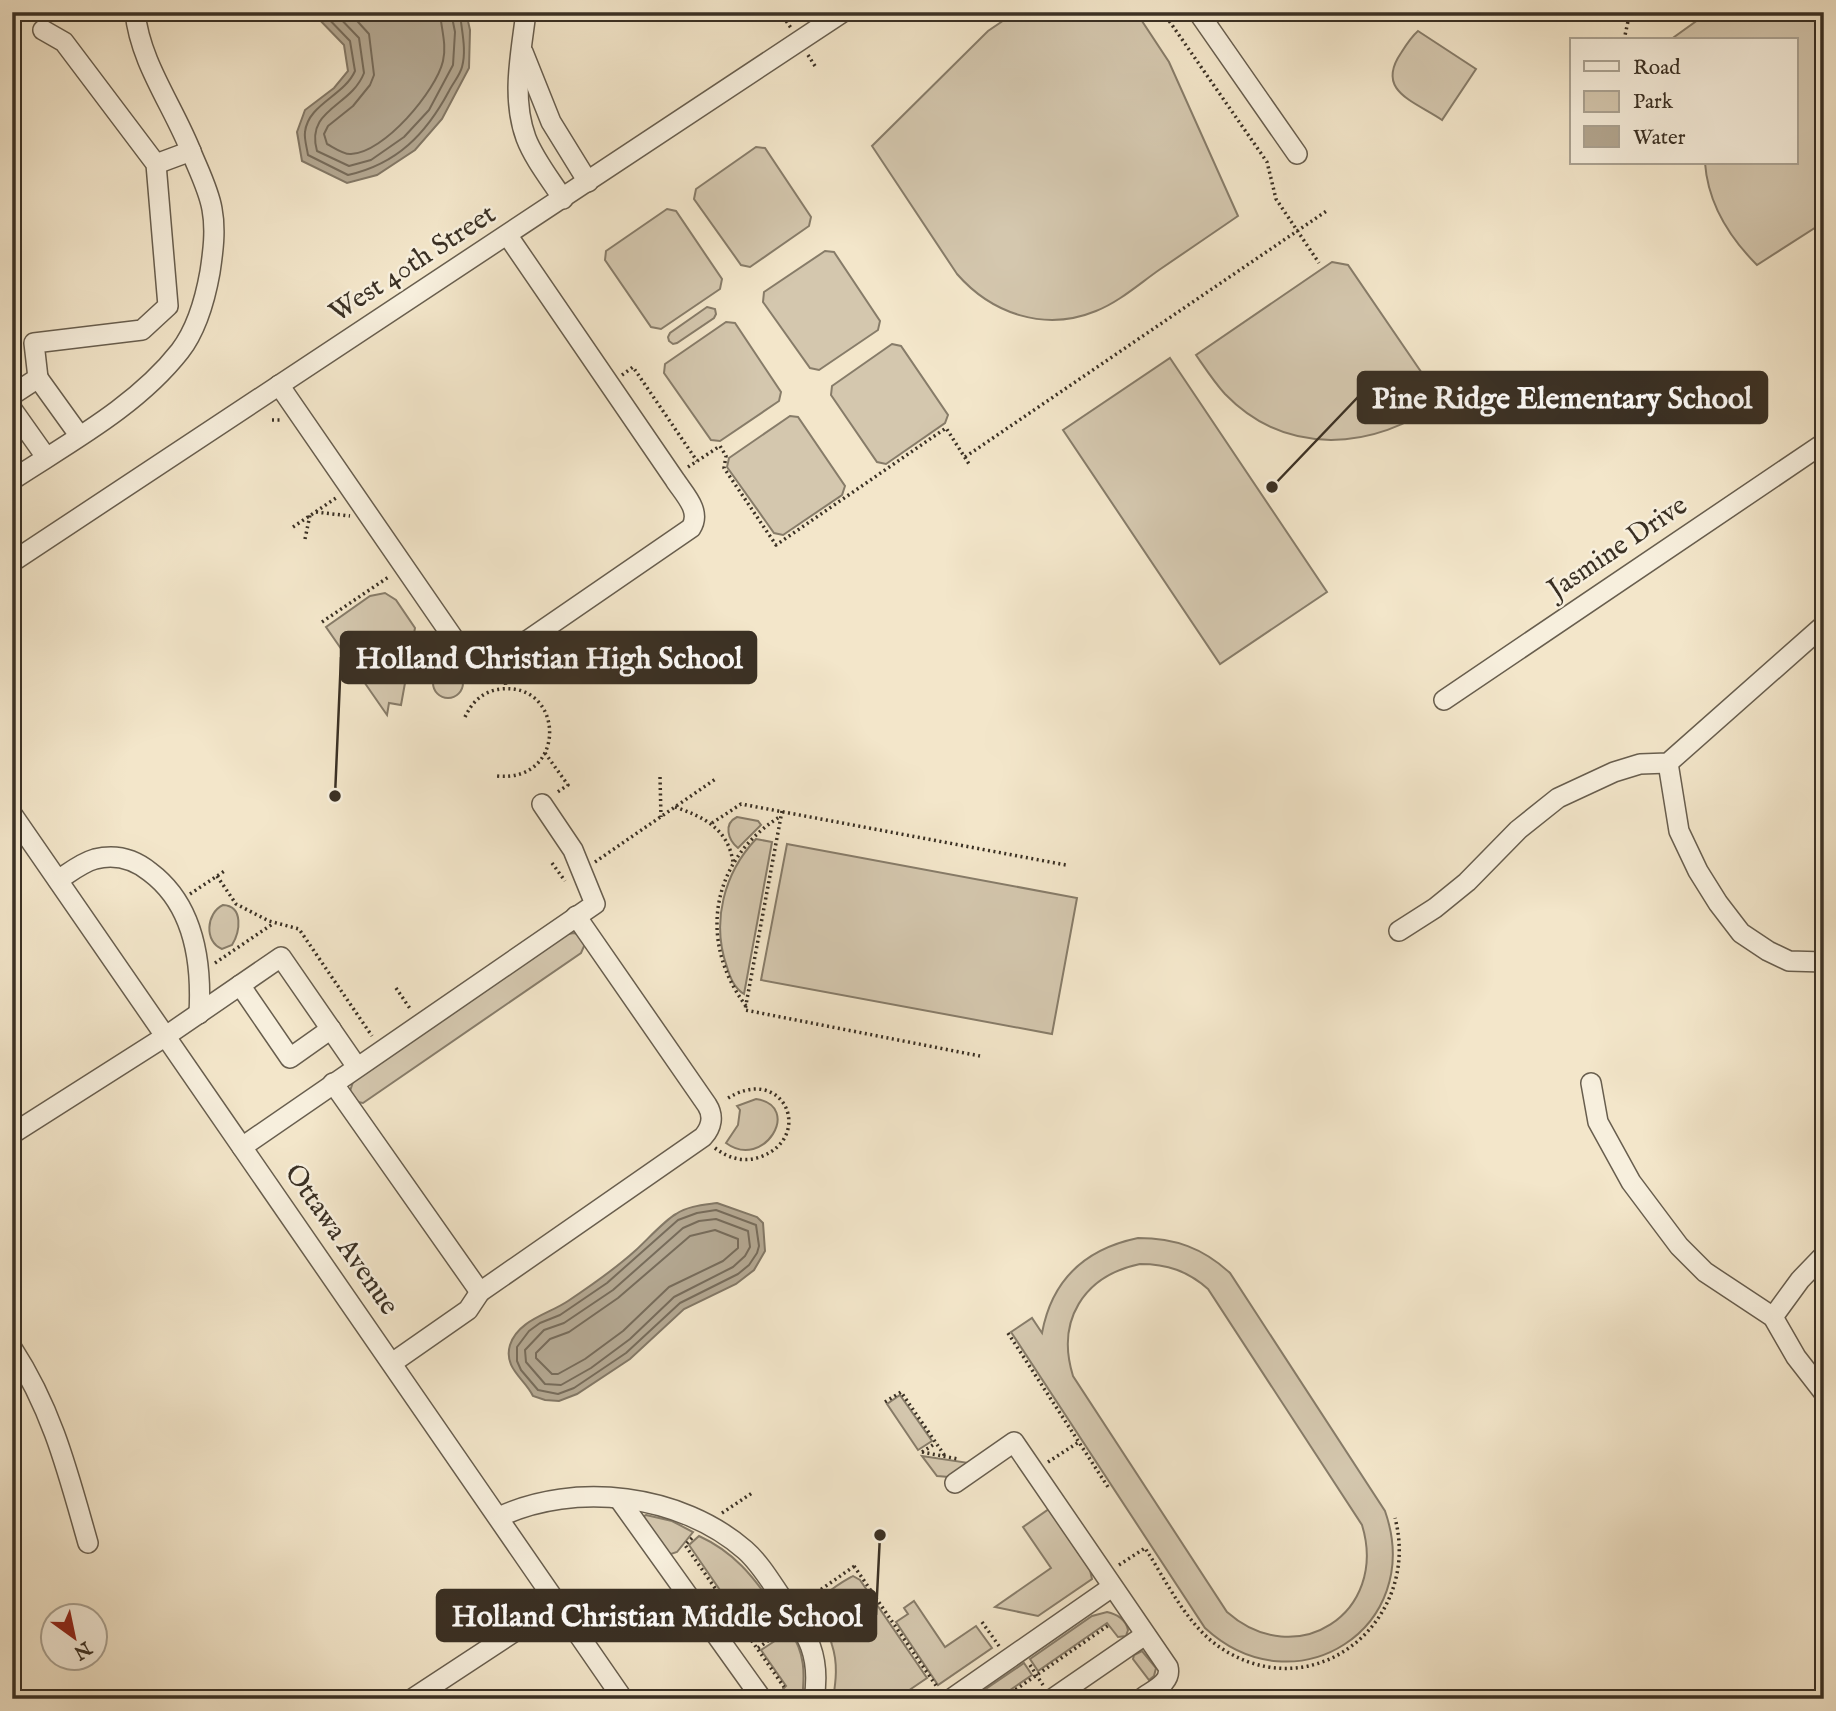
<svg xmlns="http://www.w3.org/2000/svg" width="1836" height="1711" font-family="'IM FELL English',serif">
<rect width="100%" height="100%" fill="#f3e6ca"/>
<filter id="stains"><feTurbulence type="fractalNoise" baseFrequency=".00286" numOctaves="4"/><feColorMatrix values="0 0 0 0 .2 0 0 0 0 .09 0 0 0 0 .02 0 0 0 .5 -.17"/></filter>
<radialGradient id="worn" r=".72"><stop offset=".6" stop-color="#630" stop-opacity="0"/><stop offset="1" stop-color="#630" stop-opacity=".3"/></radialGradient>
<g fill="#d4c7ae" stroke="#877c69" stroke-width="2" fill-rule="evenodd">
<path d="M1016,12H1136L1169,62L1238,216C1212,234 1185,252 1159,270C1139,284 1119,302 1096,311C1045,332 992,314 957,274L872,146L988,31Z"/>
<path d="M1709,12H1824V222L1757,265C1729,237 1708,204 1705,163H1796V40H1670Z"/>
<path d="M1418,31L1476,69L1442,120C1414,101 1375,91 1401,53C1406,45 1411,37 1418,31Z"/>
<path d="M756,147L765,148L811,217L809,226L750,267L741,265L694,199L696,189Z"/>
<path d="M667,209L676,211L722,279L720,289L661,329L651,327L605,260L606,251Z"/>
<path d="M825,251L834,252L880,321L878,330L819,370L810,368L763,302L764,292Z"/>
<path d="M1332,262L1348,265L1441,401C1374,451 1286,457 1225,394C1214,382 1205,368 1196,355Z"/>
<path d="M707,307L715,309L716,314L714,318L677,343L673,344L669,341L668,337L670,333Z"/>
<path d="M726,322L735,323L781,392L779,401L720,441L711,440L664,373L665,364Z"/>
<path d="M892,344L901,346L948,415L945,423L886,464L877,462L831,395L832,386Z"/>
<path d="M1170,358L1327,592L1220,664L1063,430Z"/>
<path d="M790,416L798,417L845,486L842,495L783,535L774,533L727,467L729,458Z"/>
<path d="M385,593L396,600L415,628L401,705L389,703L387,715L326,627L370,596Z"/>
<circle cx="448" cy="683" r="15"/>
<path d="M737,817L758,821L761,825L738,848C728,840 723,824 737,817Z"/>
<path d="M756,839L772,842L744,994C734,988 730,977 727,967C711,922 724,873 756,839Z"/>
<path d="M787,844L1077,898L1052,1034L761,980Z"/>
<path d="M223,905C244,906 240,932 232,945L222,949C204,942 206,913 223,905Z"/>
<path d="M574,933L577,934L585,944L581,953L363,1103L358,1102L350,1091L353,1082L568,934Z"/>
<path d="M756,1099C803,1106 764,1171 726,1143L738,1125L740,1110L737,1106Z"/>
<path d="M1138,1238C1175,1238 1203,1248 1230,1273L1385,1511C1426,1628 1295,1711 1205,1628L1011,1332L1032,1318L1042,1333C1052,1279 1085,1249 1138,1238ZM1140,1264C1167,1264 1188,1271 1208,1289L1362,1525C1389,1613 1296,1673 1227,1612L1073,1376C1056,1321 1083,1276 1140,1264Z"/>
<path d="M900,1395L932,1441L918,1450L887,1404Z"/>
<path d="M922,1456L969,1463L949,1477L937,1476Z"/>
<path d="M1049,1509L1090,1570L1092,1579L1038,1616L995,1607L1051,1568L1023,1527Z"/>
<path d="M646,1515L672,1521L693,1532L677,1552L671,1554L665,1552L642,1517Z"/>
<path d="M699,1536C734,1552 753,1576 775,1608L746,1628L689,1545Z"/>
<path d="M853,1576L860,1580L927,1678L902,1695L904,1699H833C836,1681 838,1663 832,1645C830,1636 825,1628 821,1620C812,1598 837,1585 853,1576Z"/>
<path d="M914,1601L945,1647L976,1626L992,1648L938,1685L896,1622L908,1614L904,1608Z"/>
<path d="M1107,1612C1117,1614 1126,1620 1128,1630L1126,1636L1118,1637L1107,1623L1038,1671L1030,1659L1092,1616Z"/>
<path d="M790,1631C805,1653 805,1673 802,1699H781L783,1689L786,1686L761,1650Z"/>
<path d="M1142,1651L1156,1668L1154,1676L1149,1680L1133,1659L1134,1655Z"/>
<path d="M1024,1663L1032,1675L997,1699H971Z"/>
</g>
<g fill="#b4a892" stroke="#837866" stroke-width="2">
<path d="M312,12H466L470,30L469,68L442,119L415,150L377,175L347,183L302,161L297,132L305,110L334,88L348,71L344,45Z"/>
<path d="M717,1203L757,1217L763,1223L765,1251L754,1270L736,1284L684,1309L630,1359L577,1394L559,1401L545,1400L533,1396C525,1379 503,1368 510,1345C518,1320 549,1314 568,1301C592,1285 615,1269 636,1250C647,1240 665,1220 676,1214C688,1206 703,1205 717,1203Z"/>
</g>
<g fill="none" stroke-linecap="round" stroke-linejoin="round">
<g stroke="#776c5b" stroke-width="2">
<path d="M322,12L350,41L355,71C344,96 308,104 305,132C304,139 307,148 308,155L348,175C397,164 426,134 449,91C453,83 460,75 462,67C467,49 461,29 460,12"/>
<path d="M334,12L359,38L364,73C351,107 305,109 317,151L349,166L371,160L404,137L429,110L453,65L455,32L451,12"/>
<path d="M349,12L369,34L374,75L370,85L353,106L328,126L324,134L327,144C333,147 344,155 351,154C384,153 436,91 443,61C447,45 441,28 440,12"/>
<path d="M716,1210L756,1225L759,1246L757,1253L749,1265L738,1274L680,1303L626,1353L574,1388L558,1394L538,1390L521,1370L517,1361V1347L529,1331L540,1323L560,1315L607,1283L678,1220L697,1213Z"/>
<path d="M716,1219L748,1231L750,1247L745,1256L733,1267L674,1297L630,1339L591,1368L561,1385L545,1384L526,1362L525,1350L544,1330L564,1323L613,1290L683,1228L699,1221Z"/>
<path d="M715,1230L738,1239V1248L723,1261L669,1287L623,1331L585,1359L558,1374H552L536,1358V1353L550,1339L569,1332L618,1298L690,1236Z"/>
</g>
<g stroke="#685e4e" stroke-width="22">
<g id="minor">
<path d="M526,12C521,54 511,97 526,138C534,159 550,179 563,199"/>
<path d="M1198,12L1297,154"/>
<path d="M523,52L551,122L588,182"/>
<path d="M156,164L191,151"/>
<path d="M38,378L79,435"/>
<path d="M279,385L454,639C471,656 493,660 515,649L691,528C702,511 684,494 675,480L508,236"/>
<path d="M12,395L38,378L34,343L142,330L168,306L156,164L64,42L43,30"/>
<path d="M12,409L46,457"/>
<path d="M12,480C70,442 137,406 180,351C197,329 205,300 210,272C213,252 216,230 212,209C209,191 199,171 192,154C174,107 140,63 135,12"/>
<path d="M12,562L843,12"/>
<path d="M1444,700L1824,443"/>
<path d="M1668,763L1679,831L1698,871L1718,903L1741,933L1768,951L1789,961L1824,962"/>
<path d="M12,814L623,1699"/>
<path d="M58,880C69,873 81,863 95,859C115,854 134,859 150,872C194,905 202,963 199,1014"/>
<path d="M1399,931L1435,908L1467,882L1518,830L1558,798L1614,772L1640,764L1668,763L1824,625"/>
<path d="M240,985L290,1058L331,1029"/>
<path d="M333,1083L480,1292"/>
<path d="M1591,1083L1598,1122L1631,1182L1679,1246L1705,1272L1773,1317L1796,1357L1824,1393"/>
<path d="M12,1134L166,1036L281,957L357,1067"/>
<path d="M242,1147L595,904L573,850L542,804"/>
<path d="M1773,1317L1800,1280L1824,1255"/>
<path d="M12,1348C53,1411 68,1473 88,1543"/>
<path d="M392,1363L468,1310L480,1292L703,1137C712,1127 714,1116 707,1105L576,916"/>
<path d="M955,1483L1014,1442L1168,1667C1172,1683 1153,1690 1141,1699"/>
<path d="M619,1499L762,1699"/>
<path d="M499,1517C575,1481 681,1494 745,1550C761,1564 772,1584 784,1601C808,1635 821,1656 814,1699"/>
<path d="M412,1699L558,1603"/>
<path d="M951,1699L1112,1587"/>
<path d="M1052,1699L1145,1635"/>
</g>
</g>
<g stroke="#3a3024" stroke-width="3.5" stroke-dasharray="2 3.5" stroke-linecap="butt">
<path d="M780,12L791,28"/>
<path d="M1163,12L1267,162L1276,199L1319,263"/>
<path d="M1624,40L1630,12"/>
<path d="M808,55L815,66"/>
<path d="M622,375L633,367L697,461"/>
<path d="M272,420H281"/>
<path d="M965,457L1328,210"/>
<path d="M688,467L720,446L726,456L724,468L776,545L946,428L969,464"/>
<path d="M316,512L350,516"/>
<path d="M293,527L336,498"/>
<path d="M305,539L310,515"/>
<path d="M322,622L390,576"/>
<path d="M504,672L506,688"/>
<path d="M465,717C472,702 483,691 501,689C565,682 568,783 497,776"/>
<path d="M545,753L568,785L556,793"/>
<path d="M660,777L661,817"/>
<path d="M675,807C704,817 728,829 733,862"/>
<path d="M782,811L745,1010L980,1056"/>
<path d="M712,823L741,804L1066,865"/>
<path d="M595,862L717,778"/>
<path d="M552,863L565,881"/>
<path d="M217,876L236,904L269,921L299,929L372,1036"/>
<path d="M190,894L226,870"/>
<path d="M215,963L274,923"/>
<path d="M396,988L411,1010"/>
<path d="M746,1006C697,941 711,859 781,816"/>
<path d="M715,1148C728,1158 744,1163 760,1157C816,1137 783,1061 725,1100"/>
<path d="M1008,1333L1108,1487"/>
<path d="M885,1402L901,1392L945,1456"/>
<path d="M922,1452L958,1459"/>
<path d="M922,1452L936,1443"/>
<path d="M1048,1462L1079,1442"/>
<path d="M722,1513L752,1493"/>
<path d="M692,1538L685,1545L784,1687"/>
<path d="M1119,1565L1145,1548C1169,1585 1190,1633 1231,1654C1323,1704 1421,1616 1395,1518"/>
<path d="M854,1566L937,1687"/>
<path d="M803,1602L856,1565"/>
<path d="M762,1622L772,1638"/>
<path d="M982,1622L999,1646"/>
<path d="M747,1632L772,1614"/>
<path d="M758,1648L783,1630"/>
<path d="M1030,1665L1043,1685"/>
<path d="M924,1699L936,1691"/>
<path d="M1002,1699L1109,1625"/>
</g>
<use href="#minor" stroke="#f7efdd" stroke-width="19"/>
</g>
<g text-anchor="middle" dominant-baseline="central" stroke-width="5" stroke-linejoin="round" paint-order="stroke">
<g font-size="28" fill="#3a3024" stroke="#f7efdd">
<text transform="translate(413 264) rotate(-33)">West 40th Street</text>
<text transform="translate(1618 548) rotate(-34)">Jasmine Drive</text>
<text transform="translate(341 1240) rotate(55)">Ottawa Avenue</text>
</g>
</g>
<path fill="none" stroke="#3a3024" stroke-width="2.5" d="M1272 487L1358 397M335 796L341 657M880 1535L876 1615"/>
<g fill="#3a3024" stroke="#f7efdd" stroke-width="2.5">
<circle cx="1272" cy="487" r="7"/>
<circle cx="335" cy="796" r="7"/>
<circle cx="880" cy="1535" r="7"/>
</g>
<g fill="#3a3024" stroke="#3a3024" stroke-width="2.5">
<rect x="1358" y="372" width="409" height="51" rx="7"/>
<rect x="341" y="632" width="415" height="51" rx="7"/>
<rect x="437" y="1590" width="439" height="51" rx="7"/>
</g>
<g font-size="30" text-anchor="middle" font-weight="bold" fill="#fff">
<text x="1562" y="408">Pine Ridge Elementary School</text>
<text x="549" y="668">Holland Christian High School</text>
<text x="657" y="1626">Holland Christian Middle School</text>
</g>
<rect width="1836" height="1711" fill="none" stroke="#f3e6ca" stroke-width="42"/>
<rect x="14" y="14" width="1808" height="1683" fill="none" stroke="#3a3024" stroke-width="3.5"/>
<rect x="21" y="21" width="1794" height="1669" fill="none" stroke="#3a3024" stroke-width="2"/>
<rect x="1570" y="38" width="228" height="126" fill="#f7efdd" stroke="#aba393" stroke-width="2"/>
<rect x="1584" y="61" width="35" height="10" fill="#f7efdd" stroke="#aba393" stroke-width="2"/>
<text x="1633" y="74" font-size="21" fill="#3a3024">Road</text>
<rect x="1584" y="91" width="35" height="21" fill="#d4c7ae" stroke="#aba393" stroke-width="2"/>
<text x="1633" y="108" font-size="21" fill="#3a3024">Park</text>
<rect x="1584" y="126" width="35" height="21" fill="#b4a892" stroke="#aba393" stroke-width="2"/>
<text x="1633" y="144" font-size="21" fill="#3a3024">Water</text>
<g transform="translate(74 1637) rotate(147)"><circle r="33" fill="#f7efdd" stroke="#aba393" stroke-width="2"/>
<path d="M0-5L12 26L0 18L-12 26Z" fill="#8f2418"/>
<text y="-10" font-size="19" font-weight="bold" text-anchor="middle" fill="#3a3024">N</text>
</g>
<rect width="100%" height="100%" filter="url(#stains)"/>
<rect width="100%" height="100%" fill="url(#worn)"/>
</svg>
